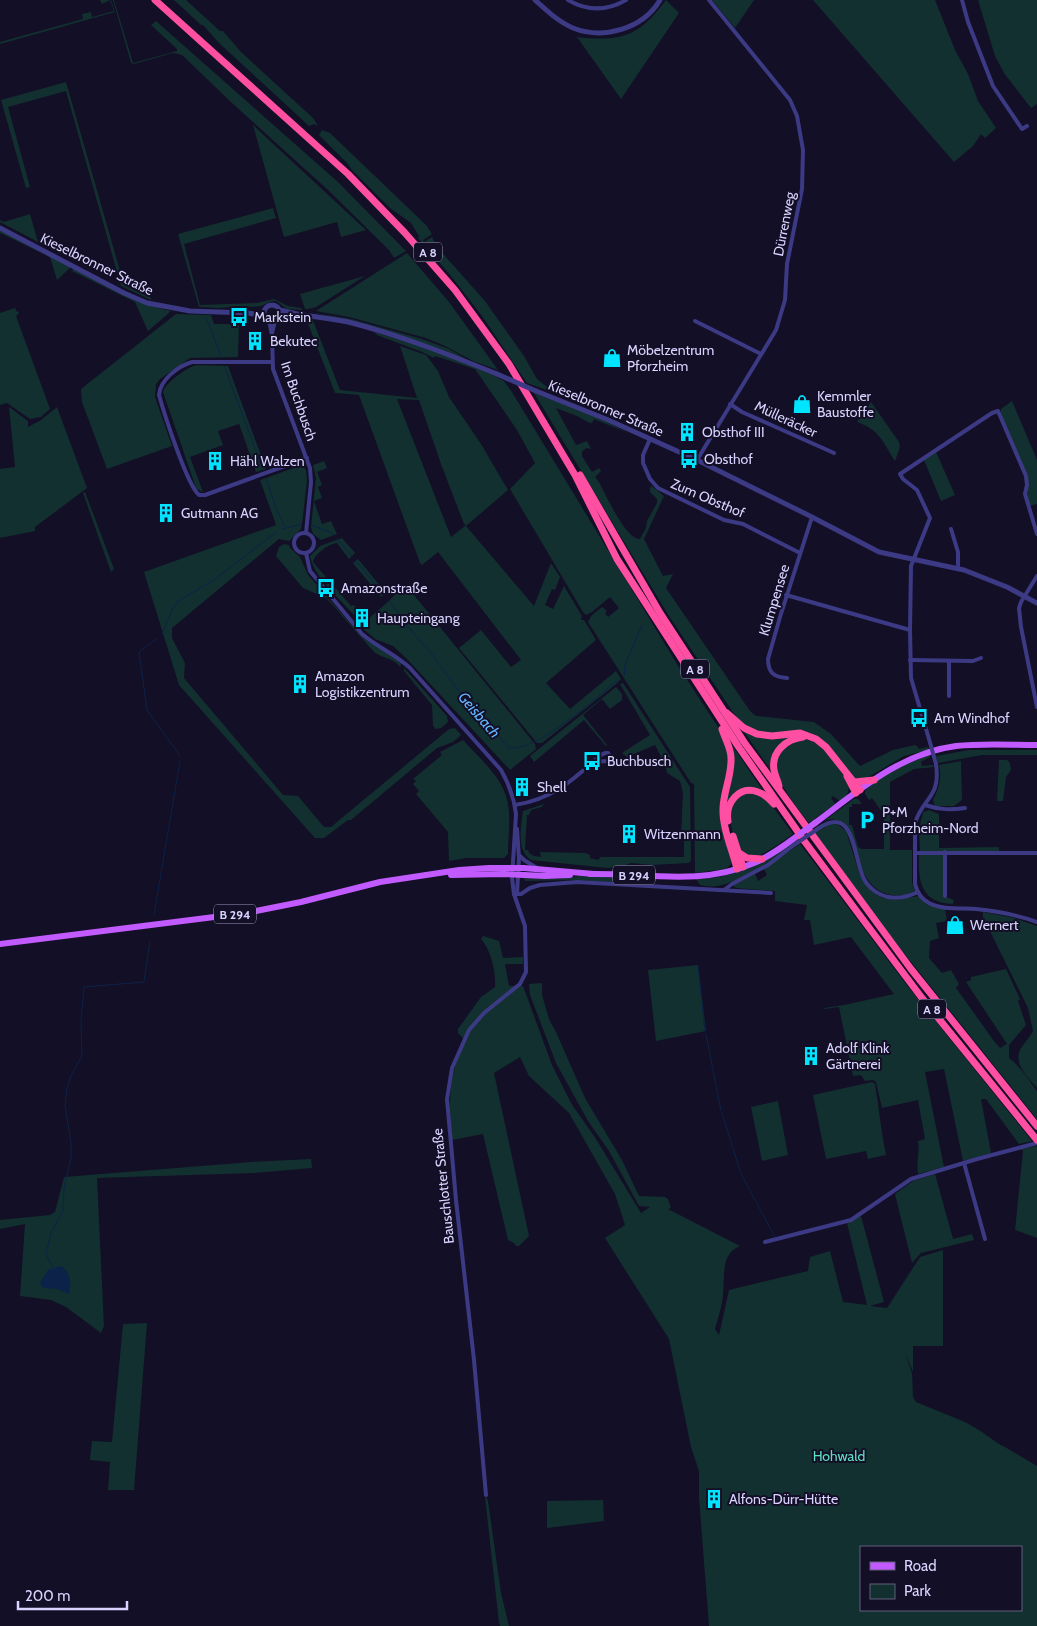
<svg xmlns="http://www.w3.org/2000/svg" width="1037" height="1626" font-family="Cabin,sans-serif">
<rect width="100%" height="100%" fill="#130f26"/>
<g fill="#12302f" fill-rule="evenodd">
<path d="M100,0H111L115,12L0,44V42L83,19L82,14L91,12L92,17L114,11L110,0L102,4Z"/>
<path d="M113,0H114L133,63L177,51V49L151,25L156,21L338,182L406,251L394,258L389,250L328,190L232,103L182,55L173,53L134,64L131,63Z"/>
<path d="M174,0H186L220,31H223L241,52L313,118L318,126L314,124L309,126L219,43L203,25H201Z"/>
<path d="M666,0L679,13L621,99L577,37C620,42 639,37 666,0Z"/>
<path d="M712,0H754L735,28Z"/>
<path d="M813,0H935L955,50L968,74L978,101L996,128L985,138L981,134L973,146L954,162Z"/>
<path d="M978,0H1037V104L1031,108L1004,73L995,56Z"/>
<path d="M66,82L124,285L151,298V300L121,286L66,91L8,107L30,187L26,188L1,100Z"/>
<path d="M253,125L366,230L341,237L337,222L284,237Z"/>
<path d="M322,130L330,133L426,225L432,234L423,240L424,242L432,237L437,247L485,301L524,356L537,379L546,386L580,402L527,383L482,316L451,276L418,238L419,236L411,223L390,208L351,169L348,164L319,135Z"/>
<path d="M273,208L276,218L184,244L200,305L257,303L274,299L288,306L301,308L303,310L287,309L276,301H272L261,306L251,307L242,306L219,308L199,307L178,234Z"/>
<path d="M30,214L38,242L0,222V220L4,222Z"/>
<path d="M0,230L71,267L57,280L50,257L0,233Z"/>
<path d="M407,253L449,302L498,370L473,361L445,346L426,338L349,317L316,311Z"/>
<path d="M74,269C105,285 136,304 171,311L170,312L148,331L135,302L72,271L70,272Z"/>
<path d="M365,276L316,307L308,309H305L300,294Z"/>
<path d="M15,308L17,312L18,311L19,313L16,316L50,409L41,417L30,419L7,403L0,405V313Z"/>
<path d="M309,312L351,319L422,339L449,349L468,360L342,319Z"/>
<path d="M176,314L211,315L214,324H239L238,357L190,358L160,379L156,384L155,397L172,446L107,469L82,402L81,389Z"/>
<path d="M308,317L312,318L340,390L417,398L400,346L426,355L438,371L449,397L481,444L508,490L466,526L534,606L551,563L560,577L555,590L552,589L545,605L553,609L564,586L582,616L581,620H584L596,640L546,683L570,709L616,671L621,679L615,685L542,743H537L459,648L481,630L511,667L521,660L438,552L422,565L420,563L359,395L335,393L307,321ZM397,399L419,400L441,464L464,524L466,525L451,537Z"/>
<path d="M374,332L432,350L489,373L504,381L512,392L680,669L720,730L730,760L723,795L732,863L726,869L695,873L694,784L691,783L588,622L591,616L602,607L607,611L605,613L608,617L619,608L610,597L592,612L586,615L583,612L510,489L535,463L517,430L475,369L435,356L434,358L422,352L377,335Z"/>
<path d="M197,365L228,366L266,469L256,472L239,424L218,431L223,445L190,457L203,492H202L196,488L163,392C165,383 187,367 197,365Z"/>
<path d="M534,393L595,416L628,433L594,419L592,423H590L577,416L556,408L576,445L587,441L591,449L587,448L582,451V456L592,472L599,468L601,471L595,477L599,482C606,495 626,540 640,539L646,528L647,521L657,503V499L650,492V488L652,486L664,496L644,539L663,576L673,574L666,588L750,711L756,716L814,722L831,734L860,766L893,750L915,745L917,746L919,749L928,747L929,750L904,756L867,778L859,780L854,778L823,741L755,732L738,720L669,616Z"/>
<path d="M1012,401L1037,460V504L1030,506L1027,497L1028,486L1001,416V409Z"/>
<path d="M871,402L899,442L900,447L895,461C882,441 880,430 857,422Z"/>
<path d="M9,407L28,421V427L41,420L57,407L87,488L35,527V531L0,538V469L15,467Z"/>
<path d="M936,452L955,495L941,501L924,460Z"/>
<path d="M324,461L327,468L317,472L322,485L318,487L322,498L314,501L322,524L331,521L337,534L321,540L313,534L311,527L316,478L313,465Z"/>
<path d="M302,465L306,470L307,481L303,516L301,529L289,541L279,539L274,543L172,628V638L185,663L184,678L283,795L298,796L324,827H331L449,729L455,728L461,735L453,742L437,748L351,820H348L324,838H315L179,685L144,572L276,525L260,480Z"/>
<path d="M85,492L114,569L111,572L83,493Z"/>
<path d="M342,538L355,553L349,559L337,543C328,544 315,554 313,562L351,606L354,605L359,611L354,615C341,600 313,576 310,556L320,546Z"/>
<path d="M284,544L289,545L290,548L300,557L308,575L363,638L397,660L401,664L400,667C393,657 383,659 374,652L331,603L326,598L303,588L276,556L279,547Z"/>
<path d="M358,559L386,593L381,597L353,563Z"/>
<path d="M405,584L535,744L536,749L510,770L407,659L393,646L375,639L360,626L389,601Z"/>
<path d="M404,668L447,716L448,722L441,728L436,729L433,726L432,705L404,671Z"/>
<path d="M623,683L690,787L691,860L689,863L652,865L631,863L621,867L607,868L531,860C516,851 521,826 523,811L544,804L542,807L531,810L529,815H527L525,850H528L529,853L534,856L541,857L540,852L585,853L590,855V858L598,860L601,857H684V842L681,836L683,793L680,781L667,773L665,764L655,745L627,757L622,753L650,735L620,684Z"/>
<path d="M616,687L622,694V700L610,709L602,699L583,715L607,745L606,746L584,720L534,762L530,756Z"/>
<path d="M742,729L749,732L798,735L786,741L772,772Z"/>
<path d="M801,739C823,739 841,769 849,788L847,796L840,801L833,796L831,798L835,804L809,823C797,807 761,766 783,748C788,744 795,742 801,739Z"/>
<path d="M463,740C478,757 499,774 506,796C512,814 508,835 508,854L504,858H467L449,861L448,832L416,794L419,791L413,784L416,781L413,779L442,755L440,752Z"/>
<path d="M732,745L763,791L736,794L726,821L739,863L725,819Z"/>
<path d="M969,750H1037V755H982L938,763L936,756Z"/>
<path d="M929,754L930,757L921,762L922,766L933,765L934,767L914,769L890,782V850H912V883L915,891C908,895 900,897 892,895C845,888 865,808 824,821L854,799H858L862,804H852V807H849V825H852L858,847L862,849H884V815L872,798L869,800L865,794V791C882,773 908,763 929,754Z"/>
<path d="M999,760H1007L1010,763L1011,770L1006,777L1003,801H997Z"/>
<path d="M961,761L962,800L954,806H935L933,800C939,788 942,778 939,765Z"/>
<path d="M751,792L767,799L793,834C786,839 762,857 752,857C750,857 743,854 741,852C736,848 728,818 730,811C731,806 735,801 737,797Z"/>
<path d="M929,810L939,814V848L999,847V851H920L919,829L923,812Z"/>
<path d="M830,824H837L846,831L860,875L876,894L883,898L895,900L919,896C927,905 934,908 945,909L947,921L936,923L939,938L930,941L929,958L942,973L951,970L959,984L956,988L994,1041L1000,1048L1007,1044L966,982L971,980V977L1006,969L1020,999L1018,1001L1026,1025L1009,1045V1058C1020,1066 1028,1079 1037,1091V1119L896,943L815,833Z"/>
<path d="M793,843C782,856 735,885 716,886C711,887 705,886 700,885L696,879C734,878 763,864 793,843Z"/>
<path d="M800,844L906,984L1032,1141L1019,1144L986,1099H981L991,1153L963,1161L944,1069L925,1072L944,1167L918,1174C916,1163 920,1152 918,1141L925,1139L918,1100L882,1108L876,1082L873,1080L865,1081L861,1075L853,1076L839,1007L825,1009L824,1008L844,1005L894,994L851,937L814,945L810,920H804L807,905L775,901V891L736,888L733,886L737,883L755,874L758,881L767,875L764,869Z"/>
<path d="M943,854L944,896L954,900L953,904C921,903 918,881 919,855Z"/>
<path d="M579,876C594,877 614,876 628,881V883L576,880L525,881L524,878L559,879Z"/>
<path d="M983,912L1014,918L1037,926V1088C1028,1077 1012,1063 1021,1048C1025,1042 1030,1037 1033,1031L1028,1008L983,917Z"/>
<path d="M483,936L499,941L503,958L523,957V964H505L509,986H523L552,1065L571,1103L596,1139L641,1213L650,1207L639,1206L609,1151L588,1121L556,1063L530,995L529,984L542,983V995L549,1019L556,1032L585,1098L622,1160L639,1196L665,1197L668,1199L671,1208L668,1209L740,1246C720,1254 725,1277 723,1295C722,1307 718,1318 715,1329L719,1335L729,1290L808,1271L810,1257L830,1251L843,1302L867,1305L847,1223L861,1216L884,1302L870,1306L887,1308L920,1257L943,1250V1346H913V1372L905,1353L912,1373L913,1397L916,1402L965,1422L979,1430L999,1444L1005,1447L1037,1466V1626H709L699,1498V1471L691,1447L669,1339L605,1238L625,1225L615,1194L569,1113L529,1076L520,1057L494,1073L529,1236L519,1246H516L514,1243L508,1240L483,1134L452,1140C450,1116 448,1093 454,1070C456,1060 461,1050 465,1040L458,1033V1029L481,997L495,987C496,972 491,950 481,939ZM861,1547H1021V1610H861Z"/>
<path d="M698,965L706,1031L656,1041L648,970Z"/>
<path d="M872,1082L875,1084C879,1108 881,1131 886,1155L868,1159L866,1151L826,1159L813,1095Z"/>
<path d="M778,1101L788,1155L762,1161L751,1107Z"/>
<path d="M1036,1146L1037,1147V1238L1015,1230L1023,1151L1021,1149Z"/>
<path d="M311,1159L312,1168L254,1173L97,1178L104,1326L101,1333L66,1307L51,1300L20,1296L25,1224L0,1229V1220L50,1215L55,1212L64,1177L251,1162Z"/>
<path d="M935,1174L953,1239L972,1234L974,1240L921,1253L912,1263L895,1194L913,1181Z"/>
<path d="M147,1323L134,1490H108L110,1462L90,1460L92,1441L112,1442L123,1324Z"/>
<path d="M485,1497L487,1498L488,1501L501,1593L509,1626H500L499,1623Z"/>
<path d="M603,1500L604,1521L547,1528V1501Z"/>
</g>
<path fill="#0c2248" d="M60,1266C70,1270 72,1284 69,1294L57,1289L43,1288L40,1283L48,1270Z"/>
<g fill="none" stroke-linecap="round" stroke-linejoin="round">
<g stroke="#0c2248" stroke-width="1">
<path d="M206,318L221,355"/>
<path d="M225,368L261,464"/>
<path d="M266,479L277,510L285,527"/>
<path d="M311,525L327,531L334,535"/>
<path d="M282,529L302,524"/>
<path d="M337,539L352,556"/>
<path d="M356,561L384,595"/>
<path d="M389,601L414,634L431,653L473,710L491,727L509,748C539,751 593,700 618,680"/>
<path d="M162,634L172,610L178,601L214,580L276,532"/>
<path d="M158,638L139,652L147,710L180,756"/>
<path d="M624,676L625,665L642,625"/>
<path d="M154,915L180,761"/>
<path d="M698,966L705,1031"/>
<path d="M706,1034L721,1111"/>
<path d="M722,1113L741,1174L775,1237"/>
<path d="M53,1268L46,1254L51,1233L63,1211L64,1188L71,1158V1143L65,1105L67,1088L71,1076L82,1056L81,1022L84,987L144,982L150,941"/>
</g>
<g stroke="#3d3a85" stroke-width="4">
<path d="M568,0C587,11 607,11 626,0"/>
<path d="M962,0L968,22L993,86L1022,129L1027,126"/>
<path d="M269,320L272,335L273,369L310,468L311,482L306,533"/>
<path d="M695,321L761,354"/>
<path d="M272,333L275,321"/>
<path d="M272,362H192C178,366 160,380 159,395C164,413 187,485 199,495H205L307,458"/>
<path d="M730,404L742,412L834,453"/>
<path d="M650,439L643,455V463L650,479L658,488L724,520L743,524L800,553"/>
<path d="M697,460L776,330L785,300L787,264L802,189L803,150L797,116L790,100L709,0"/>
<path d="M951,529L958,552V568"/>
<circle cx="304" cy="543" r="10"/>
<path d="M306,553L310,571L362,634C377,647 395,654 410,668L501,770C509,784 514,797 516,814L512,878L514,894L525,926L526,972L520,984L484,1013L469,1030L452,1068L447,1099L456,1200L474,1360L486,1495"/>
<path d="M1037,576L1021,602L1019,608L1021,627L1037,707"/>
<path d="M786,595L910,630"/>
<path d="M910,660L973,661L981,658"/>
<path d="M949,661V696"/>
<path d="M787,678C774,677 768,673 768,659L780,617L812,517"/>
<path d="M929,739L911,678L910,630L911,566L930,518L917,490L903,479L900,474L992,413L998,411L1026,476L1027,485L1025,494L1037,534"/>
<path d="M936,764C941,798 923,797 915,823V884C917,892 921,899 929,903C942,910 961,908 976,909C997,911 1017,915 1037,922"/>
<path d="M515,805C553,799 573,780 601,755L605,753H608L610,757L607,761L593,762"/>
<path d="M925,805C940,810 951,810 965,808"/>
<path d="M819,828C855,804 853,857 864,879C868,887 878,895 888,897C899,899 908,897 918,892"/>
<path d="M945,852V896"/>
<path d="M915,853H1037"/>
<path d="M520,856L524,860L537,868"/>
<path d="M724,890L732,884L768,865L794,845"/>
<path d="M514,894H521L530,888L540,885L577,882L771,893"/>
<path d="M517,894L519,858L517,829"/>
<path d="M964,1163L985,1239"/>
<path d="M765,1242L851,1220L911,1179L977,1159L1037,1143"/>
</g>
<g stroke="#3d3a85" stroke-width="5">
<path d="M535,0C547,11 559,22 573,28C603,40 643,29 660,0"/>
<path d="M0,228L124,293L147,303L190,311L248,313L265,316"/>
<circle cx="272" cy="313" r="8"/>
<path d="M280,310C303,317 328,317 352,323C402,336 450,355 497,374"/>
<path d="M536,391L606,419L697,460L810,516L879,552L964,570L1007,587L1037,603"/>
</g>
<g stroke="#c25bff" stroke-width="6">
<path d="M815,823C858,791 901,753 956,746C983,743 1010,745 1037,745"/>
<path d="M590,874C646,873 701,886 754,863C771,856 785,845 800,834"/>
<path d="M451,875L504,874L545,876L570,875"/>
<path d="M0,944L246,913L301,902L380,882L459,870L489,868H524L594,874"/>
</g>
<g stroke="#ff4fa3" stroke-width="7">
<path d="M155,0L348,174L405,233L455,290L509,364L575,475L617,559L738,746L805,842L864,921L922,998L1037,1140"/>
<path d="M580,475L660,613L744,742L911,969L1037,1126"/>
<path d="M727,713L744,728L757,734L772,736L800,733L816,739L826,747L860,790"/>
<path d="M722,729C725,739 731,748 731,758C732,777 722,794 723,812C723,831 733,851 737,869"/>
<path d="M847,776L856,793"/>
<path d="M855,782L874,780"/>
<path d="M779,786C778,781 775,776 774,770C771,752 786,739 803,737"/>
<path d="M728,821C725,803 739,785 758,792C765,794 769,799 774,804"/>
<path d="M733,836L743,867"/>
<path d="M739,853L747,858L762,859"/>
</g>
<g stroke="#3d3a85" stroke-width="4">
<path d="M929,739L936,764"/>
<path d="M794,845L819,828"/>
</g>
<path stroke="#3d3a85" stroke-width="5" d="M497,374L536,391"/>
<path stroke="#c25bff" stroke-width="6" d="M800,834L815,823"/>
</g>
<defs>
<g id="bus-bare" transform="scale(1.5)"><path d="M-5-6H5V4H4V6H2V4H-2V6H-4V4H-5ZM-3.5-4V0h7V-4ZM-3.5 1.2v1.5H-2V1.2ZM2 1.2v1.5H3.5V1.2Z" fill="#00e5ff" stroke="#130f26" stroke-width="2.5" paint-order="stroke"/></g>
<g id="building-bare" transform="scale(1.5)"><path d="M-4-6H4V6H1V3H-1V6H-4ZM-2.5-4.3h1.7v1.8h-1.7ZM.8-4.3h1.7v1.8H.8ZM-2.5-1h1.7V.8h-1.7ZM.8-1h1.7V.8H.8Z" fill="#00e5ff" stroke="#130f26" stroke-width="2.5" paint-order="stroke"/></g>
<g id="shop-bare" transform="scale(1.5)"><path d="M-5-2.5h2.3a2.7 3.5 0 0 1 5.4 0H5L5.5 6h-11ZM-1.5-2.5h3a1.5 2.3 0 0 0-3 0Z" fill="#00e5ff" stroke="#130f26" stroke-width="2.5" paint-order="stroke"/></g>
<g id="parking-bare" transform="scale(1.5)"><path d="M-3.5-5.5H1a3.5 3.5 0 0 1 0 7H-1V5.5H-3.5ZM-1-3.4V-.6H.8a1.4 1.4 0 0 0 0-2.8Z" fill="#00e5ff" stroke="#130f26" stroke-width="2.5" paint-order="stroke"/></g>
</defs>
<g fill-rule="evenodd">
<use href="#bus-bare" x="239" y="317"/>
<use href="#building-bare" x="255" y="341"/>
<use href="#shop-bare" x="612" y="358"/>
<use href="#shop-bare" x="802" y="404"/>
<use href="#building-bare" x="687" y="432"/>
<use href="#bus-bare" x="689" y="459"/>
<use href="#building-bare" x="215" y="461"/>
<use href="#building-bare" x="166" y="513"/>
<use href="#bus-bare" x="326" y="588"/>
<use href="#building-bare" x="362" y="618"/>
<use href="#building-bare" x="300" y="684"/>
<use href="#bus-bare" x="919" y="718"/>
<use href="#bus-bare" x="592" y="761"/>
<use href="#building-bare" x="522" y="787"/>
<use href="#parking-bare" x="867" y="820"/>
<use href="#building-bare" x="629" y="834"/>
<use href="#shop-bare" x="955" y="925"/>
<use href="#building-bare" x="811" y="1056"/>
<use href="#building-bare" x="714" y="1499"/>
</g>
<g text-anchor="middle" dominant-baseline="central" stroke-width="4" stroke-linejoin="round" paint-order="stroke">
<g fill="#130f26" stroke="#9e99be" stroke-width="1">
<rect x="414" y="242.5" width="28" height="19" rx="4"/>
<rect x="681" y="659.5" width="28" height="19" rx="4"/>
<rect x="613" y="865.5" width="42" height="19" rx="4"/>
<rect x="214" y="904.5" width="42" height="19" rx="4"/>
<rect x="918" y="999.5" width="28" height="19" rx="4"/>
</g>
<g font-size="12" font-weight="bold" fill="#d9d4ff">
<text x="428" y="252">A 8</text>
<text x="695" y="669">A 8</text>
<text x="634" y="875">B 294</text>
<text x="235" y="914">B 294</text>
<text x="932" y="1009">A 8</text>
</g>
<g font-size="14" fill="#d9d4ff" stroke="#130f26">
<text transform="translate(784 224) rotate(-79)">Dürrenweg</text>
<text transform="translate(97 264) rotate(26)">Kieselbronner Straße</text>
<text transform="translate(299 401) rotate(71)">Im Buchbusch</text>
<text transform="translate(606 408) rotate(23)">Kieselbronner Straße</text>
<text transform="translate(786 419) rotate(25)">Mülleräcker</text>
<text transform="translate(708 498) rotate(23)">Zum Obsthof</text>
<text transform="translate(774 600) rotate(-73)">Klumpensee</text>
<text transform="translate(443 1186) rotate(-96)">Bauschlotter Straße</text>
</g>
<g font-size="14" fill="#d9d4ff" stroke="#130f26" text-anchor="start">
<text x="254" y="317">Markstein</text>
<text x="270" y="341">Bekutec</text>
<text x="627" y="350">Möbelzentrum<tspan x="627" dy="16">Pforzheim</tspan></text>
<text x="817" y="396">Kemmler<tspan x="817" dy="16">Baustoffe</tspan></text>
<text x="702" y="432">Obsthof III</text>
<text x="704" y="459">Obsthof</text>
<text x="230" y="461">Hähl Walzen</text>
<text x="181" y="513">Gutmann AG</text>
<text x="341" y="588">Amazonstraße</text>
<text x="377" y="618">Haupteingang</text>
<text x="315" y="676">Amazon<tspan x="315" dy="16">Logistikzentrum</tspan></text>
<text x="934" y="718">Am Windhof</text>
<text x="607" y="761">Buchbusch</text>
<text x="537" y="787">Shell</text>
<text x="882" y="812">P+M<tspan x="882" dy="16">Pforzheim-Nord</tspan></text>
<text x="644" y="834">Witzenmann</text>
<text x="970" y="925">Wernert</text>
<text x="826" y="1048">Adolf Klink<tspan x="826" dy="16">Gärtnerei</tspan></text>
<text x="729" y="1499">Alfons-Dürr-Hütte</text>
</g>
<g font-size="14" fill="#5fe0c0" stroke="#130f26">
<text x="839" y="1456">Hohwald</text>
</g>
<g font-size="15" font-style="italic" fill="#62b6ff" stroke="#130f26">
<text transform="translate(479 715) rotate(49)">Geisbach</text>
</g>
</g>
<rect x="860" y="1546" width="162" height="65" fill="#130f26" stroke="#625e7d"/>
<rect x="870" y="1562" width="25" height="8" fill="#c25bff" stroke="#625e7d"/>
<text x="904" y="1571" font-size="15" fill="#d9d4ff">Road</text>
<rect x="870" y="1584" width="25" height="15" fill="#12302f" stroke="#625e7d"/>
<text x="904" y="1596" font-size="15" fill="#d9d4ff">Park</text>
<path d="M18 1601v8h109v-8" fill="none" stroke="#d9d4ff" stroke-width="2.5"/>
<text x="25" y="1601" font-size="15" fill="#d9d4ff" stroke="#130f26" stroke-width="4" paint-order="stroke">200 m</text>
</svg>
